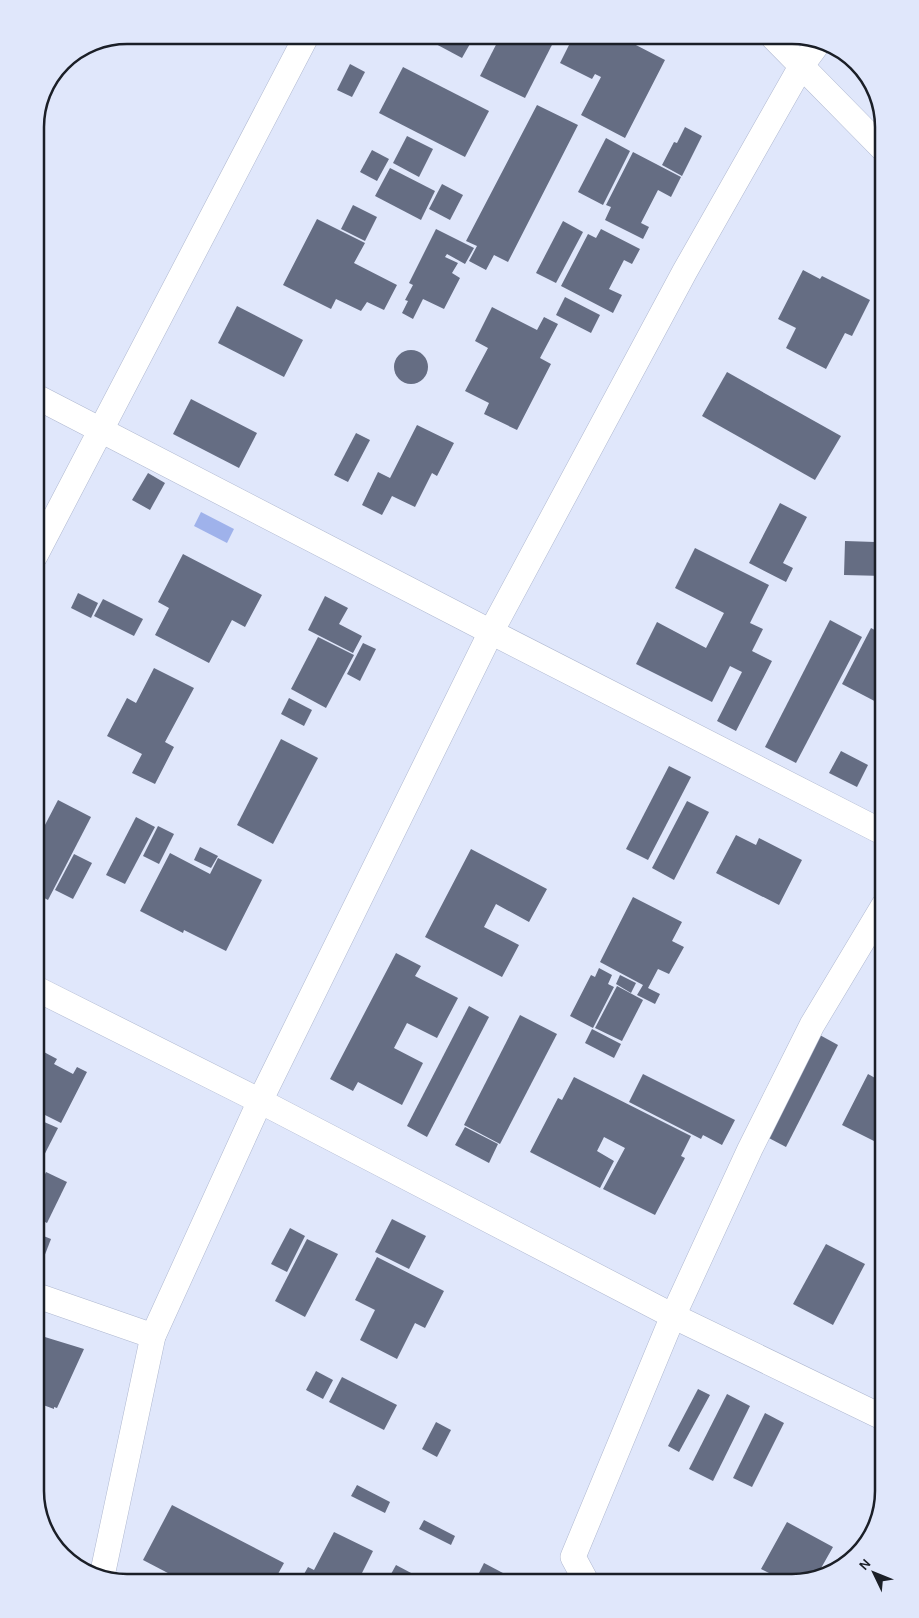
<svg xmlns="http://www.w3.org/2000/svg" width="919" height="1618" font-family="Karla,sans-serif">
<rect width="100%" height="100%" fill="#e0e7fb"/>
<path fill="#9fb2eb" d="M201,512L234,529L227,543L194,526Z"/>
<g fill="#656d83">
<path d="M419,35H475L462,58Z"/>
<path d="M501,35H557L525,98L480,76Z"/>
<path d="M574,35H608L620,41L623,35H636L632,43L665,60L625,138L581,115L601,77L595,74L592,79L560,63Z"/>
<path d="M350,64L365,72L352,97L337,90Z"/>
<path d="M403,67L489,111L465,157L379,113Z"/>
<path d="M537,105L578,125L508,262L494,255L486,270L469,261L477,246L466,241Z"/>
<path d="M685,127L702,136L682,176L662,165L674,142L677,143Z"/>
<path d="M407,136L433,149L419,177L393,163Z"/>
<path d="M606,138L630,151L603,205L578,192Z"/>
<path d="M372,150L389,159L377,181L360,172Z"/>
<path d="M633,152L681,177L671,197L658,190L641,223L649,227L643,239L605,220L611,207L606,205Z"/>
<path d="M390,168L435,191L421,220L375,196Z"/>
<path d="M442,184L463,195L450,220L429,209Z"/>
<path d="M35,198L43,202L35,218Z"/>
<path d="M353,205L377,217L365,241L341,229Z"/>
<path d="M317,219L365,243L354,263L397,285L384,310L367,302L361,311L336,299L331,309L283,285Z"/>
<path d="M563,221L583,232L556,283L536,273Z"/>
<path d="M436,229L474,248L465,264L447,254L445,257L458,263L452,273L460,278L444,309L423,299L413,319L402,313L408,301L405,300L413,285L409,283Z"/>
<path d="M601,229L640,249L632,264L624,260L609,289L622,295L613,313L561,286L588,234L596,238Z"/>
<path d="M803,270L820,279L822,276L870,300L852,336L845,333L826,369L786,348L796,328L778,319Z"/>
<path d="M565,297L600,315L591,333L556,315Z"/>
<path d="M237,306L303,340L284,377L218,343Z"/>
<path d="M492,307L537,330L544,317L558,324L540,358L551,364L517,430L484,414L489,403L465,391L488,348L475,341Z"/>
<circle cx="411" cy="367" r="17"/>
<path d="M727,372L841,436L815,480L702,416Z"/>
<path d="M191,399L257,433L239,468L173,434Z"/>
<path d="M417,425L454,443L437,476L432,473L415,507L392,496L382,515L362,505L378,472L390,478Z"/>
<path d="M356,433L370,440L348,482L334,475Z"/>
<path d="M148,473L165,483L150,510L132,500Z"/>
<path d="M780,503L807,517L783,563L793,568L786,582L749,563Z"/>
<path d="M876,505L884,506V576L844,575L845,541L875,542Z"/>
<path d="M695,548L769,585L750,623L763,629L752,651L772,661L736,731L717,721L742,672L730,666L712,702L636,664L657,622L706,648L724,613L675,588Z"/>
<path d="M183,554L262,595L245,627L232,620L209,663L155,635L169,608L158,602Z"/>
<path d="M78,593L98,603L91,618L71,608Z"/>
<path d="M325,596L348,608L339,624L362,636L353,653L308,630Z"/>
<path d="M103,599L143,619L134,636L94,616Z"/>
<path d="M830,620L862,637L796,763L765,747Z"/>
<path d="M871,628L884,635V706L842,684Z"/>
<path d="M318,637L354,655L326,708L291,689Z"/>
<path d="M363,643L376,649L360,681L347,674Z"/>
<path d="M154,668L194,688L165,742L174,747L155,784L132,773L142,754L107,736L127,698L136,703Z"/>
<path d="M289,698L312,710L304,726L281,714Z"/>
<path d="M281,739L318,758L273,844L237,825Z"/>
<path d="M841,751L868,765L857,787L829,773Z"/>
<path d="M669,766L691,777L648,860L626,849Z"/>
<path d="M58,800L91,817L48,900L35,893V844Z"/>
<path d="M687,801L709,812L674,880L652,868Z"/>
<path d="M136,817L155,827L125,884L106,875Z"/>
<path d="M158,826L174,834L159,864L143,856Z"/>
<path d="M736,835L756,845L759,838L802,860L779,905L716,873Z"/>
<path d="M200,847L218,856L211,868L194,860Z"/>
<path d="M471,849L547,889L529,922L496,904L484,927L519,945L502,977L425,937Z"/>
<path d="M170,853L210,874L218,858L262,880L226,951L184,930L183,933L140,911Z"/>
<path d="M74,854L92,863L73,899L55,890Z"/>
<path d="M633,897L682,922L672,941L684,947L669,974L658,969L648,988L660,994L655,1004L637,995L643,985L600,962Z"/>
<path d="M396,953L421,966L415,976L458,998L437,1038L407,1023L394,1048L423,1063L402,1105L358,1082L353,1091L330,1079Z"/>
<path d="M599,968L612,975L608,984L614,987L593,1028L570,1016L591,975L595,977Z"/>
<path d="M620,975L636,983L631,993L616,984Z"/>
<path d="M617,986L643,1000L622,1041L595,1028Z"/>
<path d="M884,1002V1022L876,1018Z"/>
<path d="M469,1006L489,1017L427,1137L407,1126Z"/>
<path d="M520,1015L557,1034L500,1144L464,1125Z"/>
<path d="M592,1029L621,1044L614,1058L585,1043Z"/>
<path d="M818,1034L838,1045L786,1147L765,1136Z"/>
<path d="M42,1051L57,1059L54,1064L73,1074L77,1067L87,1072L61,1123L35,1110V1066Z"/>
<path d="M643,1074L735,1120L722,1145L703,1135L701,1139L629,1102Z"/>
<path d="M868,1074L884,1083L883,1087L884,1088V1146L842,1125Z"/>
<path d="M574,1077L691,1136L681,1156L685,1158L655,1215L603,1189L625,1148L604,1137L597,1151L614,1161L600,1188L530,1152L558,1098L562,1100Z"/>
<path d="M35,1118L58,1128L35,1173Z"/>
<path d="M465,1127L498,1144L489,1163L455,1145Z"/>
<path d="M46,1172L67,1182L47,1223L35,1217V1194Z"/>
<path d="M392,1219L426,1236L409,1269L375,1252Z"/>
<path d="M290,1228L305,1236L287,1272L271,1264Z"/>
<path d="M36,1233L51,1239L39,1270L35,1269Z"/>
<path d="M307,1239L338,1254L305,1317L275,1301Z"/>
<path d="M826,1244L865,1264L833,1325L793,1304Z"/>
<path d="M377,1257L444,1291L425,1328L415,1323L397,1359L360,1340L375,1310L355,1300Z"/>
<path d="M35,1334L84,1349L57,1408L54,1407V1409L35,1402Z"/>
<path d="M316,1371L333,1380L323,1399L306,1390Z"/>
<path d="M342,1377L397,1405L384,1430L329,1402Z"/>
<path d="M698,1389L710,1395L679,1452L668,1446Z"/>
<path d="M727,1394L750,1406L713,1481L689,1469Z"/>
<path d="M765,1413L784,1423L752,1487L733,1478Z"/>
<path d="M436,1422L451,1430L437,1457L422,1449Z"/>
<path d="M357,1485L390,1502L385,1513L351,1496Z"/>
<path d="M172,1505L284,1563L273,1583H187L143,1560Z"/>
<path d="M424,1520L455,1536L451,1545L419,1529Z"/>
<path d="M787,1522L833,1547L816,1577L792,1583H776L774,1582L777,1577L761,1569Z"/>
<path d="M334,1532L373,1551L357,1583H299L308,1567L314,1570Z"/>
<path d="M484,1563L514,1579L512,1583H474Z"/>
<path d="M396,1565L430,1583H386Z"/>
</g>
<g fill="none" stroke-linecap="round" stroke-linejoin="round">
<g stroke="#afb8d0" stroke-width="26">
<g id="minor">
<path d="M771,35L884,150"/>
<path d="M35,396L491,632L884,833"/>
<path d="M35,556L307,35"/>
<path d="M35,988L260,1101L673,1316L884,1418"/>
<path d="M35,1295L153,1336"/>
<path d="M102,1576L153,1336L260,1101L491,632L685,271L802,65L819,42"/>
<path d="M587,1583L573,1557L673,1316L750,1149L812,1025L884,905"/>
</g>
</g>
<use href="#minor" stroke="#fff" stroke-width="25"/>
</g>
<path d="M0 0H919V1618H0ZM127 44H792A83 83 0 0 1 875 127V1491A83 83 0 0 1 792 1574H127A83 83 0 0 1 44 1491V127A83 83 0 0 1 127 44Z" fill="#e0e7fb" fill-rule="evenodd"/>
<path fill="none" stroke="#1b1f27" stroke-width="2.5" d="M127 44H792A83 83 0 0 1 875 127V1491A83 83 0 0 1 792 1574H127A83 83 0 0 1 44 1491V127A83 83 0 0 1 127 44Z"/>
<g transform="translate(874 1573) rotate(313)" stroke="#e0e7fb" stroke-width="4" paint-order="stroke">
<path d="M0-4L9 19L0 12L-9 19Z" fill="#1b1f27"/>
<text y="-8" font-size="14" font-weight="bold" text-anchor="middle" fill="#1b1f27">N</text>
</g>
</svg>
